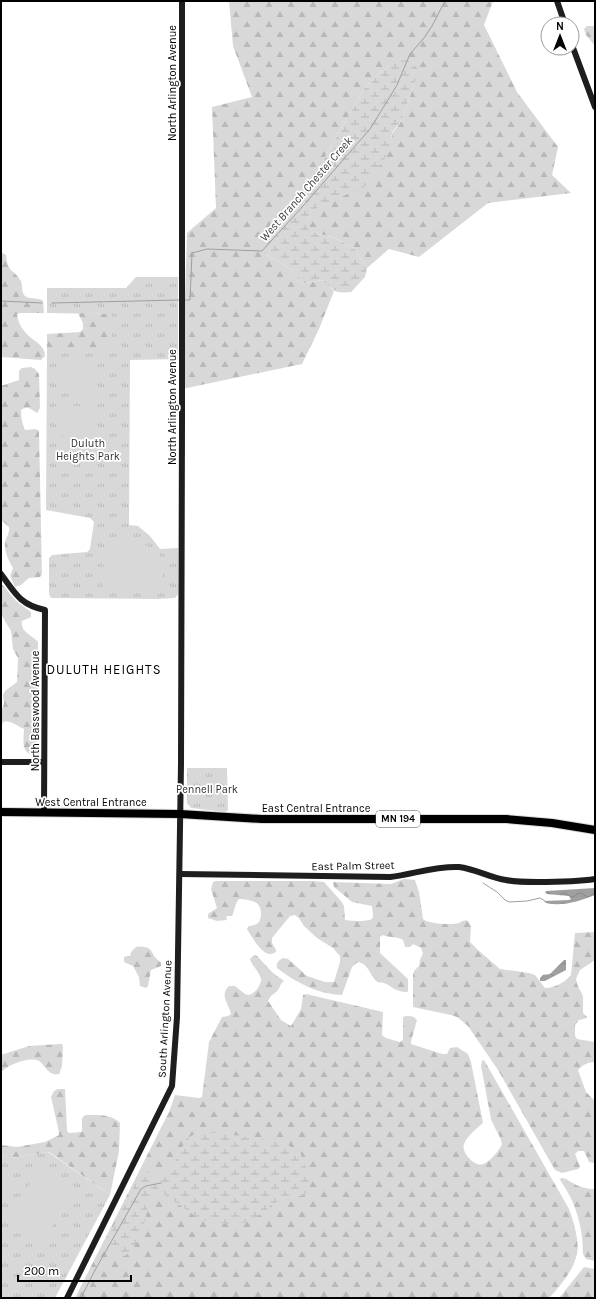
<svg xmlns="http://www.w3.org/2000/svg" width="596" height="1299" font-family="Karla,sans-serif">
<defs>
<pattern id="grass-tufts" width="24" height="20" patternUnits="userSpaceOnUse"><rect width="24" height="20" fill="#d8d8d8"/><path d="M3 7l-1-3M5 7V3M7 7l1-3M15 17l-1-3M17 17v-4M19 17l1-3" fill="none" stroke="#b8b8b8"/></pattern>
<pattern id="forest-firs" width="22" height="20" patternUnits="userSpaceOnUse"><rect width="22" height="20" fill="#d8d8d8"/><path d="M5 1l3.5 6h-7zM16 11l3.5 6h-7z" fill="#b8b8b8"/></pattern>
<pattern id="wetland-marsh" width="20" height="14" patternUnits="userSpaceOnUse"><rect width="20" height="14" fill="#d8d8d8"/><path d="M1 5h8M5 5V1M11 12h8M15 12V8" fill="none" stroke="#b8b8b8"/></pattern>
<pattern id="water-waves" width="16" height="10" patternUnits="userSpaceOnUse"><rect width="16" height="10" fill="#9f9f9f"/><path d="M0 5q4-4 8 0t8 0" fill="none" stroke="#878787"/></pattern>
</defs>
<rect width="100%" height="100%" fill="#fff"/>
<g fill="url(#grass-tufts)">
<path d="M136,277H178V359L130,360L129,525L138,526L150,536L160,549L178,548V594L175,598L158,599L52,598L50,597L49,593V558L52,555L87,552L90,549L94,522L90,518L46,510L47,351H112V314L47,313V288H126Z"/>
<path d="M187,768H227L228,810L225,812L191,808L187,803Z"/>
<path d="M48,1152L110,1195L55,1298H1V1155L12,1158Z"/>
</g>
<g fill="url(#forest-firs)">
<path d="M229,1H493L484,25L517,92L558,147L552,175L571,193L488,203L419,257L389,249L367,268L354,248L332,237L318,234L306,228L308,219L312,210L338,197L391,148C390,127 397,132 403,117C407,105 411,93 415,81L390,65L380,73L363,90L325,157L303,206L263,251L265,254L292,270L301,284L322,280L334,291L319,329L302,364L182,389L187,233L216,208L212,107L252,97L233,46Z"/>
<path d="M587,26H595V46L586,35L584,29Z"/>
<path d="M1,252L6,255C8,274 14,269 21,281C23,286 21,292 25,296C31,300 38,297 43,301L44,313H20L17,314C18,321 20,326 25,332C31,340 45,344 45,356L41,360L1,357Z"/>
<path d="M78,313L112,314V351H47V334L80,332L83,329V323Z"/>
<path d="M31,367L35,369L39,374L40,408L37,413C31,409 28,405 21,410C21,417 22,424 25,430L36,429L39,431L42,574L40,577L29,578L21,585L15,587L10,576L13,568C9,561 4,552 5,543C6,537 10,533 9,527L1,520V386L19,380V371L22,368Z"/>
<path d="M1,583L16,601L31,612V617L22,621C20,632 31,634 38,642L37,749L35,753L30,754C21,750 24,738 24,729C16,726 12,720 3,722C0,728 4,734 1,740V712L4,704L3,695L5,691L17,682L18,658L13,649L11,631L1,614Z"/>
<path d="M404,879L415,880L419,892L423,919C428,924 451,925 459,923C463,921 463,920 468,921L471,926L470,942L478,950L500,969L529,973L535,975L545,988C555,988 565,982 571,975L575,933L595,932V960L580,970L576,979L577,984L583,996V1013L587,1017V1018L579,1020L575,1025V1036L577,1039L595,1042V1062C588,1062 582,1065 578,1070L586,1092L595,1101V1161L593,1163L589,1162L584,1151H578L575,1154L580,1167L578,1169L562,1173L555,1170L498,1070L468,1026L457,1017L451,1015L413,1007V975L414,971L419,966L420,960L423,953L421,948L413,944L410,947H405L403,940C397,936 389,938 383,935L380,937V953L408,979V992H407C395,992 392,986 384,983C380,982 378,983 375,980C370,974 368,964 358,962L352,967L342,995C317,994 297,983 277,968C276,963 279,960 283,958L288,959L296,966L307,976L325,982H334L340,962V956L333,948L317,938L304,926L299,918L295,915L290,916L272,938V943L276,950V952C272,954 270,955 266,953C259,949 251,936 247,929L248,927C251,926 257,925 259,922C263,916 261,904 255,902C250,900 244,899 239,899C235,903 235,910 232,916H227L226,917L227,920L217,921L208,918V914L217,908L211,889L213,882L216,881H314L324,882L341,901L344,906L345,920C354,921 364,922 372,919L373,916L372,906L352,902L334,887L333,882L391,884Z"/>
<path d="M136,947C157,945 148,955 161,962V966L151,970L148,986L146,988L140,986L139,977L133,966L124,962V957L130,956L131,952Z"/>
<path d="M254,955L257,956L273,973L284,981C280,984 280,987 278,990C274,995 272,993 268,1001L281,1020L291,1026L301,1009L303,995L306,994L383,1012L382,1035L386,1038L400,1042L403,1040V1017L406,1016L414,1017L417,1020L411,1041V1044L442,1054H447L450,1048L457,1047L468,1054L471,1062L483,1123C476,1129 467,1136 464,1144C461,1151 471,1162 477,1164C486,1168 499,1151 502,1144C500,1134 494,1128 491,1119L481,1066L482,1061L484,1060L569,1209C573,1220 580,1242 577,1254C573,1271 561,1285 549,1298H75L169,1112L175,1095L199,1098L202,1097L209,1042L222,1017L228,1016L231,1014C229,1004 219,995 229,986H235L245,994L249,995C254,993 257,990 259,986C266,974 253,970 250,959Z"/>
<path d="M60,1044H62L63,1047L62,1066L59,1074C49,1077 45,1065 39,1061C29,1056 8,1065 1,1072V1055L29,1046Z"/>
<path d="M58,1089H65L67,1131L69,1133L82,1132V1118L86,1115C97,1115 112,1114 120,1123L119,1151L110,1195L49,1152L11,1158L1,1155V1145L17,1147L45,1142L59,1135V1132L51,1097L54,1091Z"/>
<path d="M561,1178C567,1178 568,1181 573,1183C579,1187 588,1189 595,1189V1261L586,1259L583,1254C583,1227 576,1202 560,1180Z"/>
<path d="M584,1267L595,1269V1298H559Z"/>
</g>
<g fill="url(#wetland-marsh)">
<path d="M401,60L410,61L417,68L415,81L402,120L393,131L391,137V148L368,185L312,210L308,219L307,228L318,234L332,237L354,248L367,268L365,277L351,292C335,294 333,290 322,280L301,284L292,270L265,254L262,251L303,206L325,157L363,90L380,73L390,65Z"/>
<path d="M213,1132L268,1140L286,1144L300,1152L309,1177L308,1192L303,1196H287L273,1204L253,1220L235,1225L201,1220L161,1192L156,1190C147,1199 148,1209 145,1220C141,1235 137,1246 125,1256L113,1253L108,1250L107,1239L139,1176L145,1172L150,1173L152,1177L155,1179L159,1178L171,1169L187,1138L197,1133Z"/>
</g>
<g fill="#d8d8d8">
<path d="M96,359L94,397C89,397 83,397 78,396C62,390 59,375 61,361Z"/>
<path d="M55,406H96V441L95,445C81,449 63,442 57,428C54,422 55,412 55,406Z"/>
<path d="M116,538H136L156,552L162,558V593L103,592L104,545L106,542Z"/>
<path d="M45,1166L79,1193L40,1241L6,1213Z"/>
<path d="M1,1178L14,1189L1,1206Z"/>
</g>
<g fill="url(#water-waves)">
<path d="M595,888V895C579,901 563,907 546,903L544,901L569,900L571,899L569,896L547,894L545,892L546,891Z"/>
<path d="M564,960H566V970L564,971L545,981H540V978L543,975L550,974Z"/>
</g>
<g fill="none" stroke-linecap="round" stroke-linejoin="round">
<g stroke="#9f9f9f" stroke-width="1">
<path d="M184,300H190L192,253L207,249L262,251L303,206L370,129L397,85L410,54L424,38L432,26L445,1"/>
<path d="M1,301L42,303"/>
<path d="M52,303L179,300"/>
<path d="M483,883L497,892L505,900L509,902L527,901L540,898L545,901"/>
<path d="M81,1298L94,1272L141,1189L146,1186L161,1183"/>
</g>
<g stroke="#dbdbdb" stroke-width="10">
<path id="highway" d="M1,812L180,814L262,819H506L552,823L595,830"/>
</g>
<g stroke="#1e1e1e" stroke-width="6">
<path d="M557,1L565,24"/>
<path d="M572,45L595,107"/>
<path d="M1,574C15,593 20,605 45,610L44,812"/>
<path d="M1,762H44"/>
<path d="M180,874L390,877C414,874 435,866 459,867C476,869 490,878 506,880C516,882 527,882 537,882C556,882 576,882 595,879"/>
<path d="M67,1298L172,1086L177,1017L181,764L182,422V1"/>
</g>
<use href="#highway" stroke="#000" stroke-width="8"/>
</g>
<g text-anchor="middle" dominant-baseline="central" stroke-width="3.5" stroke-linejoin="round" paint-order="stroke">
<rect fill="#fff" stroke="#4c4c4c" stroke-width="1" x="376" y="811" width="44" height="16" rx="3"/>
<g font-size="10" font-weight="bold" fill="#000">
<text x="398" y="819">MN 194</text>
</g>
<g font-size="11" fill="#000" stroke="#fff">
<text transform="translate(172 83) rotate(-90)">North Arlington Avenue</text>
<text transform="translate(172 407) rotate(-90)">North Arlington Avenue</text>
<text transform="translate(35 711) rotate(-90)">North Basswood Avenue</text>
<text x="91" y="802">West Central Entrance</text>
<text x="316" y="808">East Central Entrance</text>
<text transform="translate(353 866) rotate(-1)">East Palm Street</text>
<text transform="translate(165 1019) rotate(-87)">South Arlington Avenue</text>
</g>
<g font-size="11" fill="#2f2f2f" stroke="#fff">
<text x="88" y="443">Duluth<tspan x="88" dy="13">Heights Park</tspan></text>
<text x="207" y="789">Pennell Park</text>
</g>
<g font-size="12" font-style="italic" fill="#404040" stroke="#fff">
<text transform="translate(306 189) rotate(-49)">West Branch Chester Creek</text>
</g>
<g font-size="13" letter-spacing="1" fill="#000" stroke="#fff">
<text x="104" y="669">DULUTH HEIGHTS</text>
</g>
</g>
<rect width="596" height="1299" fill="none" stroke="#000000" stroke-width="4"/>
<g transform="translate(560 36)"><circle r="19" fill="#ffffff" stroke="#999999"/>
<path d="M0-3L7 15L0 10L-7 15Z" fill="#000000"/>
<text y="-6" font-size="11" font-weight="bold" text-anchor="middle" fill="#000000">N</text>
</g>
<path d="M18 1275v6h113v-6" fill="none" stroke="#000000" stroke-width="2"/>
<text x="24" y="1275" font-size="12" fill="#000000" stroke="#ffffff" stroke-width="3" paint-order="stroke">200 m</text>
</svg>
